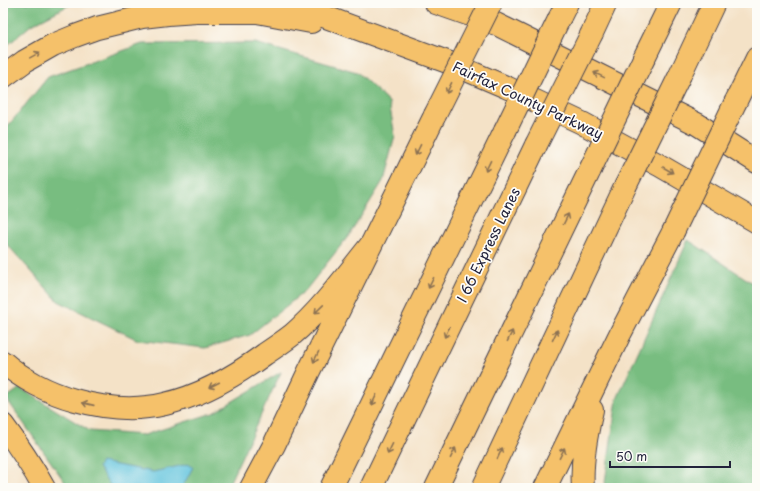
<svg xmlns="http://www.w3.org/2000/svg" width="760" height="491" font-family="'Playpen Sans',sans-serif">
<rect width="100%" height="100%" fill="#fdfcf7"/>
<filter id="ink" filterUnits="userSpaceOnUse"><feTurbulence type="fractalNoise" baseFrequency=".025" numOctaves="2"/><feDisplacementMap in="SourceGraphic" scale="8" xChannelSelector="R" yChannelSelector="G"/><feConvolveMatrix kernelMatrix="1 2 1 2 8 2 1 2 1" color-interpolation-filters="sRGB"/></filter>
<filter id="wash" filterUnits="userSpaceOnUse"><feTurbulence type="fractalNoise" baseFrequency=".012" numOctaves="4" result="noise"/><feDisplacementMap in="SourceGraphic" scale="16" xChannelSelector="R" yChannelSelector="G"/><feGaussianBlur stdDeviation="0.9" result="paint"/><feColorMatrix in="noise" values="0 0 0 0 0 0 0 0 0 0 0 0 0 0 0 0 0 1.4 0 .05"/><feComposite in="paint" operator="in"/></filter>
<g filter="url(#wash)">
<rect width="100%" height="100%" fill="#f4e2c7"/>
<g fill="#78bd80" stroke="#4d705e">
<path d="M3,3H73L31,25L3,49Z"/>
<path d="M255,43L357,72L389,102L395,136L383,181L350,234L305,291L250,335L205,348L138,340L58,301L3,240V132L48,77L142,44Z"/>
<path d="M688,240L757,286V488H607L605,482L617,399Z"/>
<path d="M281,372L227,488H69L6,398L20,388L90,431L144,435L213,413Z"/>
</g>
<path fill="#5fc3dd" stroke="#40728c" d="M101,462L153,472L188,464L193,467L182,488H112L98,467Z"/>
</g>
<g filter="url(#ink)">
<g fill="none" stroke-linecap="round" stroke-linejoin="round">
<g stroke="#423f50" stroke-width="24">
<g id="motorway">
<path d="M288,3L450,63L506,87L582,123L659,165L757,222"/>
<path d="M436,3L496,24L697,124L757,162"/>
<path d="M560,17L567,3"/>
<path d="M592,33L606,3"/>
<path d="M644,58L671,3"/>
<path d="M680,75L714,3"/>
<path d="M3,77L25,61L53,45L75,36L97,28L142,17L168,14L197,12H257L311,22"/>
<path d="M736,101L757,58"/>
<path d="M3,362C22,379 49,393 75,400C103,408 136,411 165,404C201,396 235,376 265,354C274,348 283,342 292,335C322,309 345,277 370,246"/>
<path d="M3,425C18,445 32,466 44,488"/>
<path d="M251,488L274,445L309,371L435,115"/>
<path d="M331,488L505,131"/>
<path d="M371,488L536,145"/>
<path d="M436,488L590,170"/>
<path d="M483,488L625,187"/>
<path d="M545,488L619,336L673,232"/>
<path d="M583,488C581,462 586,436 592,410"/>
</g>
</g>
<use href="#motorway" stroke="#f5c16b" stroke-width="22"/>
<g stroke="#423f50" stroke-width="24" stroke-linecap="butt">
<g id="motorway-bridge">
<path d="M435,115L491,3"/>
<path d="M505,131L560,17"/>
<path d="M536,145L592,33"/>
<path d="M590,170L644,58"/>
<path d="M625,187L680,75"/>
<path d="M673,232L736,101"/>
</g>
</g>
<use href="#motorway-bridge" stroke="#f5c16b" stroke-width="22"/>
</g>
<defs><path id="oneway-shaft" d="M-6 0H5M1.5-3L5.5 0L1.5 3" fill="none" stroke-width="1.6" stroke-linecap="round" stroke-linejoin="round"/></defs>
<g stroke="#8c7253">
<use href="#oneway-shaft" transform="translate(35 55) rotate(-29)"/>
<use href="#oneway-shaft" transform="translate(599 75) rotate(-154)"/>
<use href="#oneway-shaft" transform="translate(449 88) rotate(116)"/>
<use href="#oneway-shaft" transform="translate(418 150) rotate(116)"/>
<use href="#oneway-shaft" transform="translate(488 166) rotate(116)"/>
<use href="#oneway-shaft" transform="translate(668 170) rotate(30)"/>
<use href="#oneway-shaft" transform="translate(566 219) rotate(-64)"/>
<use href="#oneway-shaft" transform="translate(431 283) rotate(116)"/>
<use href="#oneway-shaft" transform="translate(319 309) rotate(136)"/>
<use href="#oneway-shaft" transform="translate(447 332) rotate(116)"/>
<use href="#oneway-shaft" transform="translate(555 335) rotate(-65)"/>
<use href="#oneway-shaft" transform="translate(510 336) rotate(-64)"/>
<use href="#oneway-shaft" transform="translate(316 357) rotate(116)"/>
<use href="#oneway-shaft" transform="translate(214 385) rotate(153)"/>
<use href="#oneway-shaft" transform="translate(374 400) rotate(116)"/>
<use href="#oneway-shaft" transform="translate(88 404) rotate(-167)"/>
<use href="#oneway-shaft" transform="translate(390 449) rotate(116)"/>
<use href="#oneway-shaft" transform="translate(453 453) rotate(-64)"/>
<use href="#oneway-shaft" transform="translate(500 453) rotate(-65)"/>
<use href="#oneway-shaft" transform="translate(562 453) rotate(-64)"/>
</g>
</g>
<g text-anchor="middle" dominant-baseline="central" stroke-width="3.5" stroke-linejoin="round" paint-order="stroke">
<g font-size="14" fill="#22223b" stroke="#fdfcf7">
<text transform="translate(528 100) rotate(25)">Fairfax County Parkway</text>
<text transform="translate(488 245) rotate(-64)">I 66 Express Lanes</text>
</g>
</g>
<rect width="760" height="491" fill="none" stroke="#fdfcf7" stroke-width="16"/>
<path d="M610 461v6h120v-6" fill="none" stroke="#22223b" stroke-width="2"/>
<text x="616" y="461" font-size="12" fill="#22223b" stroke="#fdfcf7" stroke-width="3" paint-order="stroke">50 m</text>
</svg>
